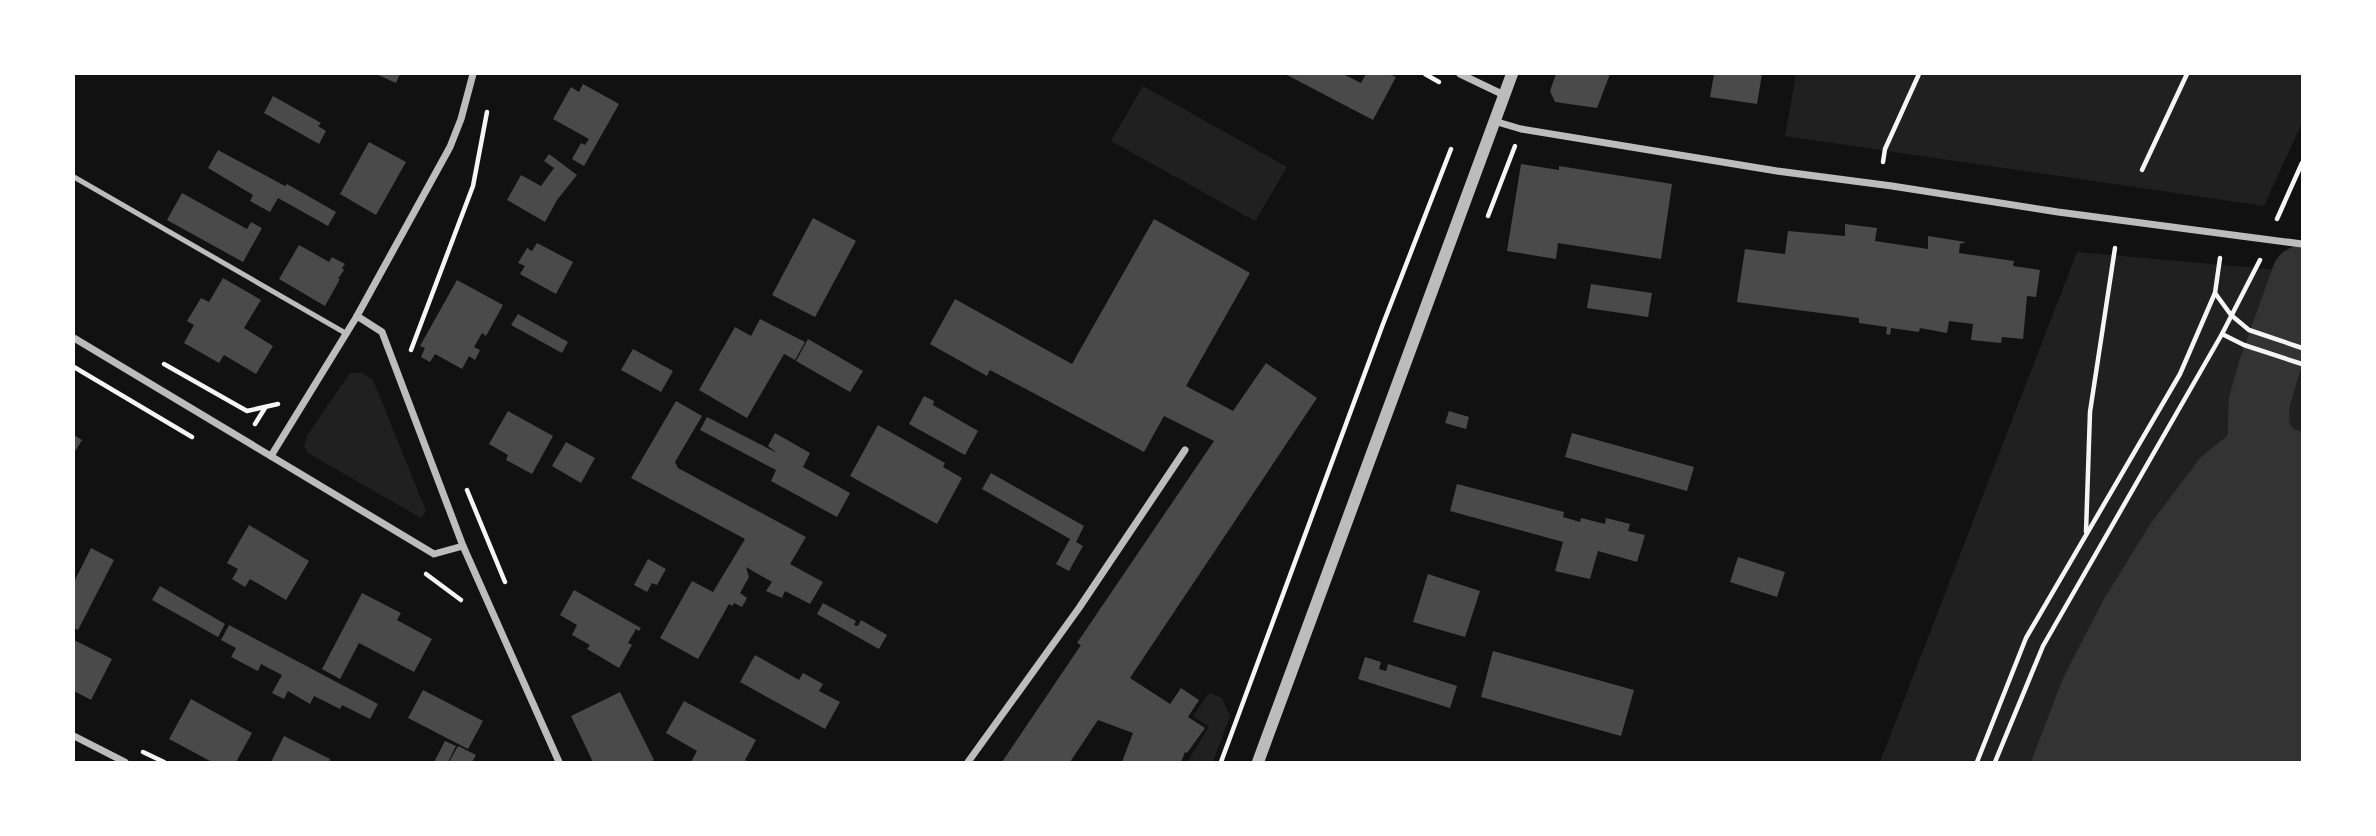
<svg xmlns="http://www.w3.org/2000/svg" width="2376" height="836" font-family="'Work Sans',sans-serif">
<rect width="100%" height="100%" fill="#111"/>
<g fill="#202020">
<path d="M1796,74H2302V123L2264,206L1785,136Z"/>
<path d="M1143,86L1287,167L1255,221L1111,141Z"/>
<path d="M2077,252L2302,272V762H1880Z"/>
<path d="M350,373H362L373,380L426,511L421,518L308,453L304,446L308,434Z"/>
<path d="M1209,693L1222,698L1230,716L1213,762H1187L1209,727L1193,716Z"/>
</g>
<path fill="#333" d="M2259,403L2288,419L2293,429L2302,432V762H2031L2063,678L2104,599L2151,523L2201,457L2226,437L2241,411Z"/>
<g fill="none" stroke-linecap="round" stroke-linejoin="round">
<path stroke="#333" stroke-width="61" d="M2257,487L2259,403L2269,368L2302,276"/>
</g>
<g fill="#4a4a4a">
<path d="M376,74H400L396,83Z"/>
<path d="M1285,74H1343L1361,83L1366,74H1389L1396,77L1373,120Z"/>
<path d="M1556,74H1610L1597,108L1555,102L1550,91Z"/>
<path d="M1714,74H1762L1757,104L1710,97Z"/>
<path d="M583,84L619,104L584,166L572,159L581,143L585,145L589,139L553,119L571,87L579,92Z"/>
<path d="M273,96L321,123L318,126L326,131L319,144L264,113Z"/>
<path d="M369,142L406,162L376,215L340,194Z"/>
<path d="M218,150L285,186L287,184L336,212L328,226L278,198L270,212L250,201L253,195L208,168Z"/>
<path d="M549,154L577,175L557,200L545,222L507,200L521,175L541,186L554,168L544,161Z"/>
<path d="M1521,164L1559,170V166L1672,184L1661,259L1558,243L1556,259L1507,251Z"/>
<path d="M182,193L247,229L251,222L262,228L243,262L167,220Z"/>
<path d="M813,218L856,241L815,317L772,295Z"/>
<path d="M1154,219L1250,273L1186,386L1233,411L1266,363L1317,398L1130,678L1170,704L1181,688L1199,700L1188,717L1205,728L1187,753L1185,752L1181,762H1122L1133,733L1098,720L1070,762H1002L1081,645L1077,643L1214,441L1164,416L1144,452L990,370L987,376L930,344L955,299L1072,364Z"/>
<path d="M1845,224L1877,228L1875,241L1928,249V236L1966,242L1960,244L1959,253L2014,261L2013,266L2040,270L2036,297L2027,296L2023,339L2002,337L2001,343L1971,340L1973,324L1949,321L1947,333L1920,328L1919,332L1891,328L1890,335L1886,334L1887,327L1859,323V318L1737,302L1745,249L1785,254L1788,231L1845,236Z"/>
<path d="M537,243L573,262L556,294L520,274L525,266L518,263L527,248L532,251Z"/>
<path d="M299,245L329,262L332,257L345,264L342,268L344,270L338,279H340L325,306L279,279Z"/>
<path d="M223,278L261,300L244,328L273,346L256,374L224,355L219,363L184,343L194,325L187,321L201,298L209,302Z"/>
<path d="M457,280L503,305L486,336L482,333L474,347L480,350L475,360L469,356L462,369L435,354L430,362L421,357L425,348L420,346Z"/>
<path d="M1591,284L1652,293L1648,317L1587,308Z"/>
<path d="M518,314L568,342L562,353L511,325Z"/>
<path d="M760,319L805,342L795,360L784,354L747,418L699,390L735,327L751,336Z"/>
<path d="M808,339L863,371L850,392L796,361Z"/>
<path d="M633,349L673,371L661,392L621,370Z"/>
<path d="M924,396L934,401L933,405L978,431L965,455L909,424Z"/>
<path d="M676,401L702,416L675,462L678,468L806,537L790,564L823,582L810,604L785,591L782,598L766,591L772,582L746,567L749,577L740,593L747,598L742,607L734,603L732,606L729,604L698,659L660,638L692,581L713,592L745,539L631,478Z"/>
<path d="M508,411L553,436L532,474L506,460L508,455L489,444Z"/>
<path d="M1449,411L1469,417L1466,429L1445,423Z"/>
<path d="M707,417L777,453L768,446L775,433L810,453L803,467L850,493L837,517L771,481L776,470L700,430Z"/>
<path d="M878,425L945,463L943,467L962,478L937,524L850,476Z"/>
<path d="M1572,433L1694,467L1687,491L1565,457Z"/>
<path d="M74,435L82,440L74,453Z"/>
<path d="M566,442L595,458L581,483L552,466Z"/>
<path d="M991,473L1084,526L1076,542L1083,546L1069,571L1056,564L1070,539L982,489Z"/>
<path d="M1457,484L1564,512L1563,517L1580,522L1581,518L1605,524L1606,518L1630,524L1628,531L1645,535L1637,562L1598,551L1590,579L1555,571L1563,542L1450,511Z"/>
<path d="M249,525L309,561L286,600L250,579L245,587L232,579L238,569L227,563Z"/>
<path d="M91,548L114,560L78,630L74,628V582Z"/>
<path d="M1738,557L1785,572L1777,597L1730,582Z"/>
<path d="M648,559L666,569L657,585L652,583L647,592L634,585Z"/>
<path d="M1428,574L1480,591L1465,637L1413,622Z"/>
<path d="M160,586L225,624L218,637L152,600Z"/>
<path d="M574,590L641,628L639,631L636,629L628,643L632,645L619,668L587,649L590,645L572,635L577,625L560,615Z"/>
<path d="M362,593L401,613L397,620L432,639L414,672L359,643L340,679L322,669Z"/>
<path d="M823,603L856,621L854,625L858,626L861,620L887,635L879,649L817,614Z"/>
<path d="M229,625L378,704L370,719L342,705L340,709L314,696L310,704L288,691L284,699L272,693L282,675L261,664L258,671L231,657L236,648L221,640Z"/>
<path d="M74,640L112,659L91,700L74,691Z"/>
<path d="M1493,651L1634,690L1621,736L1481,697Z"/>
<path d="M755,655L799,680L803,673L823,684L819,691L840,702L825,729L740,682Z"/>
<path d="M1365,657L1381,662L1379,669L1386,671L1388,664L1457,686L1450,708L1358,679Z"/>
<path d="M423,690L483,721L468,749L408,718Z"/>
<path d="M620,692L654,760L650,762H593L571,716Z"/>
<path d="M191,699L252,733L236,762H212L169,739Z"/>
<path d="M684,701L756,740L745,760L749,762H691L697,751L666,733Z"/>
<path d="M284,736L330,759L329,762H271Z"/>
<path d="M445,741L456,746L448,762H434Z"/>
<path d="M458,746L476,755L472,762H449Z"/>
</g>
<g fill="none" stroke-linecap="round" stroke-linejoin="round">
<g stroke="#f5f5f5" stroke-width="4.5">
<path d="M1425,74L1439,82"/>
<path d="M1883,162L1885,149L1919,74"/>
<path d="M2142,170L2187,74"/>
<path d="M1488,216L1515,146"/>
<path d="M2277,219L2302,163"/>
<path d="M2215,293L2231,315L2249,330L2302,348"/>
<path d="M2222,334L2244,345L2302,364"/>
<path d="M411,350L473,186L487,112"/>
<path d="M164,364L247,411L278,404"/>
<path d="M74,367L192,437"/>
<path d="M255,424L265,408"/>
<path d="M467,490L505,582"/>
<path d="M2086,532L2090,412L2115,248"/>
<path d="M426,574L461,600"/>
<path d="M143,752L164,762"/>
<path d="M1221,762L1383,324L1451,149"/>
<path d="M1977,762L2026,638L2180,374L2215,293L2220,258"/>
<path d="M1995,762L2043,646L2222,334L2260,260"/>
</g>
<path stroke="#bcbcbc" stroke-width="5" d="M74,177L347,334"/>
<g stroke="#bcbcbc" stroke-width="7">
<path d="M473,74L461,119L450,147L357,316L382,332L463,546L559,762"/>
<path d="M1460,74L1504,95"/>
<path d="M1494,121L1521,129L1777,171L1892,186L2058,212L2302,244"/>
<path d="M74,338L434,554L463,546"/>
<path d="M271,456L357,316"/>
<path d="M74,736L125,762"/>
<path d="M968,762L1079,608L1185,450"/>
</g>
<path stroke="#bcbcbc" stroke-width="12" d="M1258,762L1512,74"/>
</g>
<rect width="2376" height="836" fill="none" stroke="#ffffff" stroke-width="150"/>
</svg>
